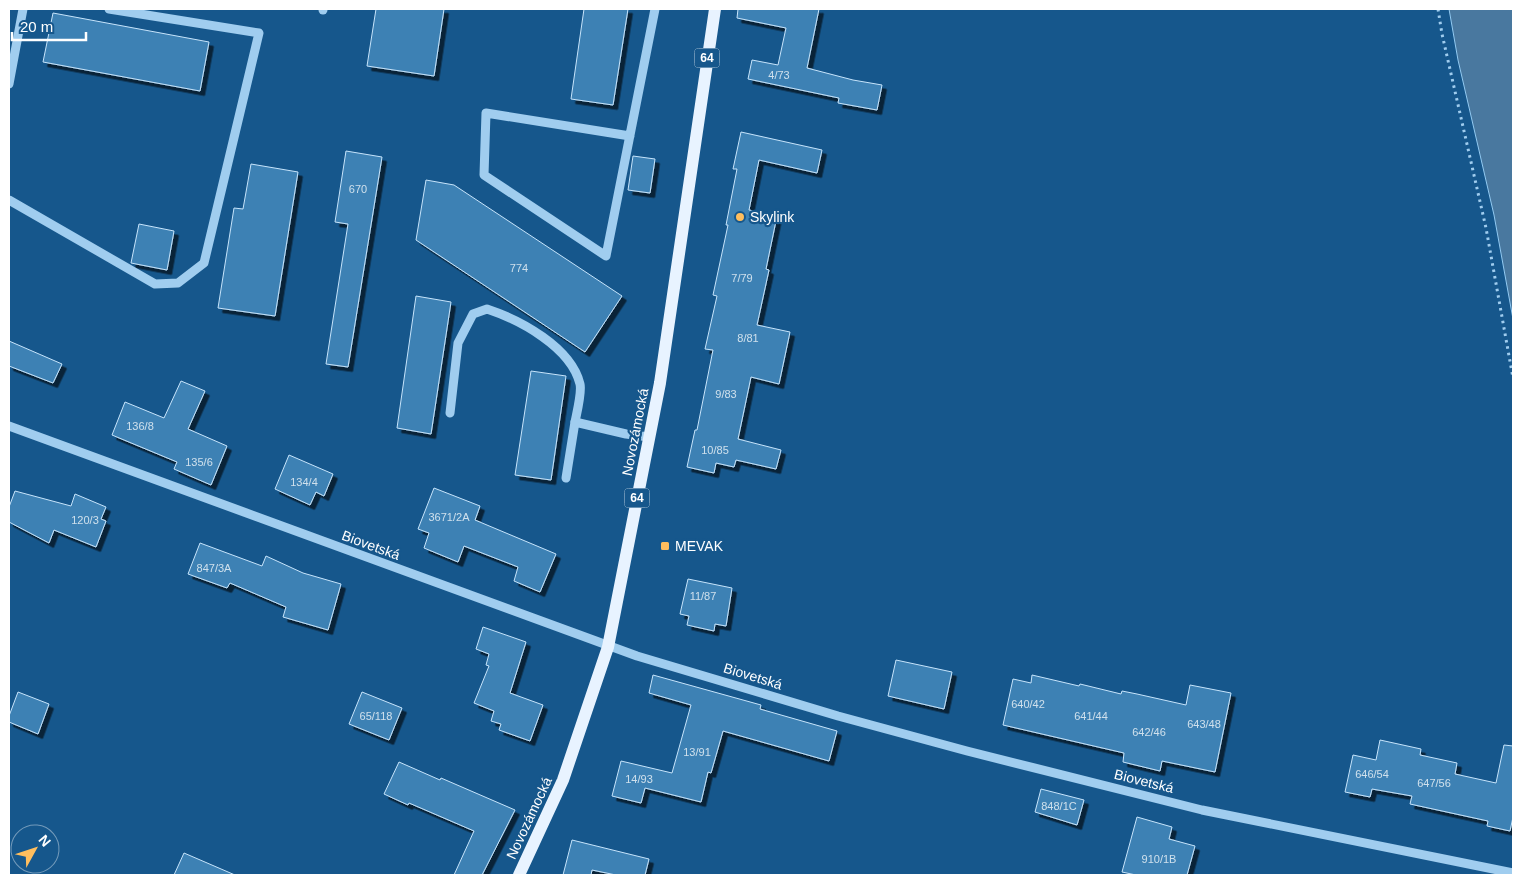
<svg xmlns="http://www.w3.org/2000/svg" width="1522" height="884" font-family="Arial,sans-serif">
<defs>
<filter id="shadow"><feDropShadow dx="4.5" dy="4.5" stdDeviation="0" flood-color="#0009"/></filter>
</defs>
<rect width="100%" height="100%" fill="#16578c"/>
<path fill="#49789f" stroke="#92caf2" d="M1449,9H1513V319L1494,215L1458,60Z"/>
<g fill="#3e81b4" stroke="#c6e4fb" filter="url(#shadow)">
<path d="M376,9H444L434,76L367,66Z"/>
<path d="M584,9H628L613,105L571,99Z"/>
<path d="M738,9H819L807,68L853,80L882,85L877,110L838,103L839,98L748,79L752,60L778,65L786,28L737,18Z"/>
<path d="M53,13L209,42L200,91L43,62Z"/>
<path d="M741,132L822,150L817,173L759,160L749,210L777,216L766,269L769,270L757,325L790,332L779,384L751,377L738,439L781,450L776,469L736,460L734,467L716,463L714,473L687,467L695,430H697L713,350L705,349L717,296L713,295L728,225H726L737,169H733Z"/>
<path d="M346,151L382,157L348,367L326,364L348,224L335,222Z"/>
<path d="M633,156L655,159L650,193L628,190Z"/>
<path d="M251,164L298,172L275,316L218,308L234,208L243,209Z"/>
<path d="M426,180L454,185L622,296L585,352L416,240Z"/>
<path d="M139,224L174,231L167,270L131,263Z"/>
<path d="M416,296L451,302L431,434L397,428Z"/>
<path d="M9,341L62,364L53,383L9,366Z"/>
<path d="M531,371L566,376L551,480L515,475Z"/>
<path d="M181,381L205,391L188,429L227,446L211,485L174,469L177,462L112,435L125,402L164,418Z"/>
<path d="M289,455L333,474L324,496L316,492L310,505L275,489Z"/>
<path d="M434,488L480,506L475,520L556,554L540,592L514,581L518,567L464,546L458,562L424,548L429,533L418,529Z"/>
<path d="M15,491L71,506L75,494L106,507L101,519L106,521L96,547L54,530L49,543L9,522V507Z"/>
<path d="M200,543L262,566L266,556L303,573L341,584L328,630L283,617L286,607L230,583L227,588L188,574Z"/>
<path d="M688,579L732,588L726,626L715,624L714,631L687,625L689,616L680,614Z"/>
<path d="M483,627L526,642L510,693L543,705L530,741L499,730L501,724L491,721L494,711L474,703L489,666L486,665L489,654L476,649Z"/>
<path d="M896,660L952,672L944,709L888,696Z"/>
<path d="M653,675L761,705L760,709L837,731L829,761L723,731L711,773L708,772L701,802L645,788L641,803L612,796L621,761L672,773L691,705L649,693Z"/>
<path d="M1032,675L1079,686L1080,684L1121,694L1122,691L1137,694L1186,705L1190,685L1231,693L1215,772L1162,761L1160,771L1123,762L1124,753L1003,725L1013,679L1031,683Z"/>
<path d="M18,692L49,704L38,734L9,722V716Z"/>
<path d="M362,692L402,708L389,740L349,724Z"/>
<path d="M1380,740L1421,749L1420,755L1457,763L1455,774L1496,783L1504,745L1513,746V817L1510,831L1487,826L1488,821L1410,804L1412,796L1372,789L1370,797L1345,792L1353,755L1376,760Z"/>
<path d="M399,762L440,780L441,778L515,810L482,875H454L474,831L409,803L408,805L384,794Z"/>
<path d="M1041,789L1084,800L1077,825L1035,812Z"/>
<path d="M1137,817L1172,827L1169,839L1195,846L1187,875H1136L1122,872Z"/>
<path d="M572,840L649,859L645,875H616L592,870L591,875H563Z"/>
<path d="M184,853L235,875H174Z"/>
</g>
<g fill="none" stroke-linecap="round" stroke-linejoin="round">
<path stroke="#a0cdef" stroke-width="3" stroke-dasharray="2.5 4" stroke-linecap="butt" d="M1438,9L1442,34L1486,228L1513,378"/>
<g stroke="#a0cdef" stroke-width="9">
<path d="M323,10V9"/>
<path d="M9,84L23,9"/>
<path d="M630,136L486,113L484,175L606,256L655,9"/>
<path d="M9,200L155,284L178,283L204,263L259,33L109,9"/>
<path d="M450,413L458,343L473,314L487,309C520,320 571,347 580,384C582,392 577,412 575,422"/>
<path d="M9,426L637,656L838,716L967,751L1202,810L1513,873"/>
<path d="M566,478L575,422L626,434L649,437"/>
</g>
<path stroke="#e8f3ff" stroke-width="12" d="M519,875L563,780L608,647L660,383L715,9"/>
</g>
<g fill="#ffbe5e" stroke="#16578c" stroke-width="2">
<circle cx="740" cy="217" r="5"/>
<rect x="660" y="541" width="10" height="10" rx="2.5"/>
</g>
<g text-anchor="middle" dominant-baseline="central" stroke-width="4.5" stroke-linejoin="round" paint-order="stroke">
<g font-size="11" fill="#cfe0ec">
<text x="779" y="75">4/73</text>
<text x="358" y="189">670</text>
<text x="519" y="268">774</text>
<text x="742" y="278">7/79</text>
<text x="748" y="338">8/81</text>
<text x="726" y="394">9/83</text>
<text x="140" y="426">136/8</text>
<text x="715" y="450">10/85</text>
<text x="199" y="462">135/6</text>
<text x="304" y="482">134/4</text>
<text x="449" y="517">3671/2A</text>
<text x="85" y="520">120/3</text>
<text x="214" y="568">847/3A</text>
<text x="703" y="596">11/87</text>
<text x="1028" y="704">640/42</text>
<text x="376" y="716">65/118</text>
<text x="1091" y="716">641/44</text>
<text x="1204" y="724">643/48</text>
<text x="1149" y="732">642/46</text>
<text x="697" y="752">13/91</text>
<text x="1372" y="774">646/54</text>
<text x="639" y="779">14/93</text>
<text x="1434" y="783">647/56</text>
<text x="1059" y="806">848/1C</text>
<text x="1159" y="859">910/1B</text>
</g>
<g fill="#16578c" stroke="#b9cddc" stroke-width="1">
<rect x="694.5" y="48.5" width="25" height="19" rx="4"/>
<rect x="624.5" y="488.5" width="25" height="19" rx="4"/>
</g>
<g font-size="12" font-weight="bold" fill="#fff">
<text x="707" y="58">64</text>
<text x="637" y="498">64</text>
</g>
<g font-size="14" fill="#fff" stroke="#16578c" text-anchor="start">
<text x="750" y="217">Skylink</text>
<text x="675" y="546">MEVAK</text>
</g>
<g font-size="14" fill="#fff" stroke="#16578c">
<text transform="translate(635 432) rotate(-79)">Novozámocká</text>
<text transform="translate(371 545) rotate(20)">Biovetská</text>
<text transform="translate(753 676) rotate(17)">Biovetská</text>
<text transform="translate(1144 781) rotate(14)">Biovetská</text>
<text transform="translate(529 818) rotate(-65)">Novozámocká</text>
</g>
</g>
<rect width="1522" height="884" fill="none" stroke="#ffffff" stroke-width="20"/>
<g transform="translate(35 849) rotate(50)"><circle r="24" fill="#16578c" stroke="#739aba"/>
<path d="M0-4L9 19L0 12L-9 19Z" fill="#ffbe5e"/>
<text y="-8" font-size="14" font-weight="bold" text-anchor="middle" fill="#ffffff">N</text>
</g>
<path d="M12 32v8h74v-8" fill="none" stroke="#ffffff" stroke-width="2.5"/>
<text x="20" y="32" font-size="15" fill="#ffffff" stroke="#16578c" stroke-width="4" paint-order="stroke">20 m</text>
</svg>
